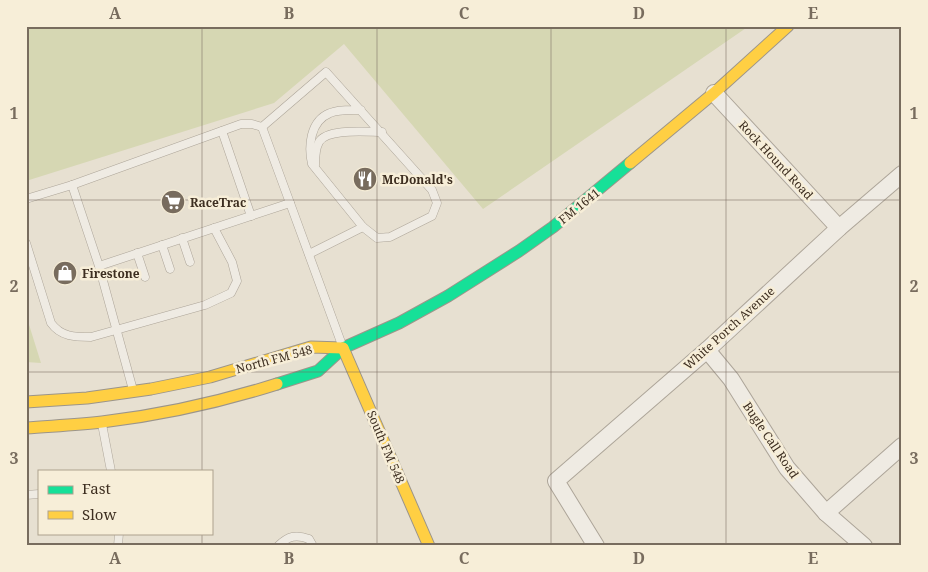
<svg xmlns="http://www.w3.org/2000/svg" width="928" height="572" font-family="'Noto Serif',serif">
<rect width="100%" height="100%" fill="#e7e0d1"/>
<g fill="#d6d7b3">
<path d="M26,26H749L483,209L344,44L274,103L26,181Z"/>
<path d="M26,315L41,363L26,362Z"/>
</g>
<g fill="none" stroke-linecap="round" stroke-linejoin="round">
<g stroke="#ada599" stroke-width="9">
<g id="lane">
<path d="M262,127L326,72L432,190L437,203L432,216L390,237L377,238L363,227L312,164C308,146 310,121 330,113C339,109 350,110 361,110"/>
<path d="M222,131L251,216"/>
<path d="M315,165C315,157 315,149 319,142C327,128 367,132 382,132"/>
<path d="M26,199L72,185"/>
<path d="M182,238L190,262"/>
<path d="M26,243L51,323C61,337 75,337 91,337L205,305L231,293L237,281L232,262L214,228"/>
<path d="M162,245L170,269"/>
<path d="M137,253L145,277"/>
<path d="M309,254L363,227"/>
<path d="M99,266L72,185L241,124H252L262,127L290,203"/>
<path d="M133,390L99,266L290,203L342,345"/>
<path d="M102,424L111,471"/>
<path d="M26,495L39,494"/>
<path d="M118,546L119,533"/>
<path d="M278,546C288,536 296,534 309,539L313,546"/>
</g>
</g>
<g stroke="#ada599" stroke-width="18">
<g id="street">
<path d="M714,93L839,228"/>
<path d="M707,350L731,379L787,468L826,513L864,546"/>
<path d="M826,513L902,446"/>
<path d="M596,546L556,481L707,350L839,228L902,174"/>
</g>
</g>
<g stroke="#9c958a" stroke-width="13">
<path id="fast" d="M277,384L318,371L343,348L399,323L448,296L519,251L553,227L630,163"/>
</g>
<g stroke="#9c958a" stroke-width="13">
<g id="slow">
<path d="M630,163L714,93L788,26"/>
<path d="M343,348L429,546"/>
<path d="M26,402L87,398L151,389L210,377L311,347L343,348"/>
<path d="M26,428C51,426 77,425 102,422C161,415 220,402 277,384"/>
</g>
</g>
<use href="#lane" stroke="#efebe3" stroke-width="8"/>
<use href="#street" stroke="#efebe3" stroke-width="16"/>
<use href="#fast" stroke="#16e098" stroke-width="11"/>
<use href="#slow" stroke="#ffcf43" stroke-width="11"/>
</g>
<path fill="none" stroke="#786c5e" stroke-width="1" stroke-opacity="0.55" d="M202,26V471M377,26V546M551,26V546M726,26V546M26,200H902M26,372H902M202,533V546"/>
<defs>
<g id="restaurant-disc" transform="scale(1.25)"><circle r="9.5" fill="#786c5e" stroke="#f7eed8"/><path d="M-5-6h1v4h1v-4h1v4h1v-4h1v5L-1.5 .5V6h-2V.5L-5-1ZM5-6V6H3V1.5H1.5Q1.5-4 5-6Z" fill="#fff"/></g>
<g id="supermarket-disc" transform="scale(1.25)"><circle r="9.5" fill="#786c5e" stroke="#f7eed8"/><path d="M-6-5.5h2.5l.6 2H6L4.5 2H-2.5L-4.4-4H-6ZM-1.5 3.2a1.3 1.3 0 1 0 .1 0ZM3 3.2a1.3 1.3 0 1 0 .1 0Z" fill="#fff"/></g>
<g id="shop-disc" transform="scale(1.25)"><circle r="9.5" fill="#786c5e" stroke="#f7eed8"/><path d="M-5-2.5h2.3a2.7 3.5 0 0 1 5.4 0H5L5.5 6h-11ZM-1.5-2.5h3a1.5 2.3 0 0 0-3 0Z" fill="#fff"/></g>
</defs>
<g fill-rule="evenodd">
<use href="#restaurant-disc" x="365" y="179"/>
<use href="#supermarket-disc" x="173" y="202"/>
<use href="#shop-disc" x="65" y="273"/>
</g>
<g text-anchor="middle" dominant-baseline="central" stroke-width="5" stroke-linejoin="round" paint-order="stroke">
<g font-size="12" fill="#3d2e20" stroke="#f7eed8">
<text transform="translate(776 160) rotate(47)">Rock Hound Road</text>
<text transform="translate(579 206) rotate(-39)">FM 1641</text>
<text transform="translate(729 328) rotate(-42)">White Porch Avenue</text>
<text transform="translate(274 359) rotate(-15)">North FM 548</text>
<text transform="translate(771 440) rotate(56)">Bugle Call Road</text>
<text transform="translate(386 447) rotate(67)">South FM 548</text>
</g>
<g font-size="12" font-weight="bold" fill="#3d2e20" stroke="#f7eed8" text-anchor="start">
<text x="382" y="179">McDonald's</text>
<text x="190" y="202">RaceTrac</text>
<text x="82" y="273">Firestone</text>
</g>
</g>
<rect width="928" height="572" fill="none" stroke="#f7eed8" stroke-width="55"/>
<rect x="38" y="470" width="175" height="65" fill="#f7eed8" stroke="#ada18e"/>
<rect x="48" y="486" width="25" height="8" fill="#16e098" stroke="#ada18e"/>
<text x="82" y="494" font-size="15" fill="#3d2e20">Fast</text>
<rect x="48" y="511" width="25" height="8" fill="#ffcf43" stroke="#ada18e"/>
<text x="82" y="520" font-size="15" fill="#3d2e20">Slow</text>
<rect x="28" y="28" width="872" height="516" fill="none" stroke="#786c5e" stroke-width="2"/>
<g font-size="16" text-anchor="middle" font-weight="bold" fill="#786c5e">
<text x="115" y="19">A</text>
<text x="289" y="19">B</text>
<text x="464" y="19">C</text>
<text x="639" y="19">D</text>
<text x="813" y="19">E</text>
<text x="14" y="119">1</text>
<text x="914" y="119">1</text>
<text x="14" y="292">2</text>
<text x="914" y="292">2</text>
<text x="14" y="464">3</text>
<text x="914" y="464">3</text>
<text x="115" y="564">A</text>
<text x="289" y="564">B</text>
<text x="464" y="564">C</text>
<text x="639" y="564">D</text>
<text x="813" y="564">E</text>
</g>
</svg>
